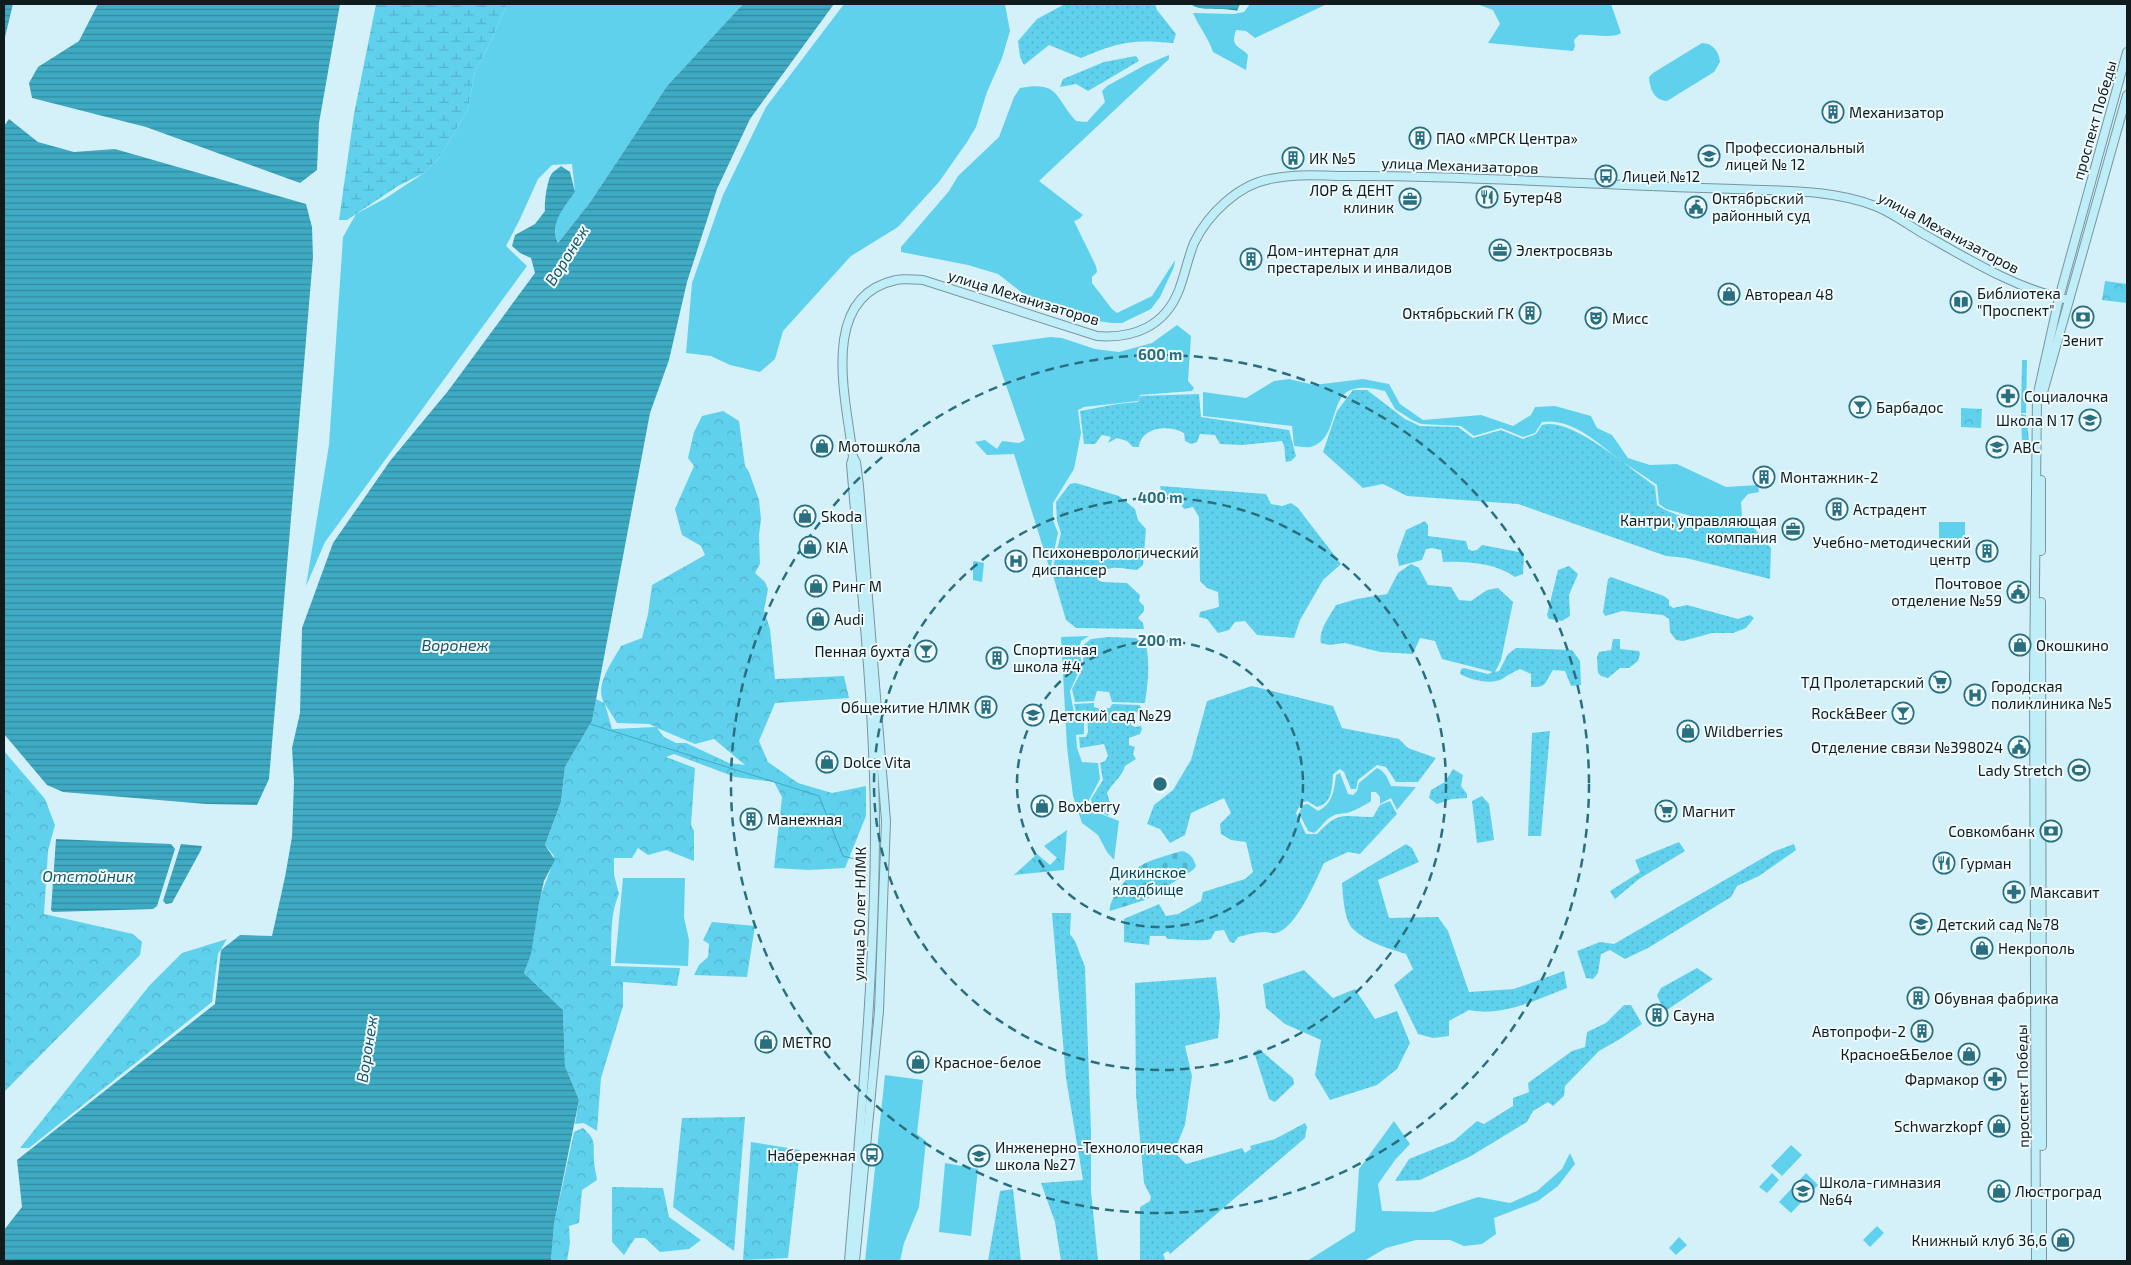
<svg xmlns="http://www.w3.org/2000/svg" width="2131" height="1265" font-family="'Exo 2',sans-serif">
<defs>
<pattern id="forest-crowns" width="20" height="18" patternUnits="userSpaceOnUse" patternTransform="scale(1.25)"><rect width="20" height="18" fill="#60d1ec"/><path d="M2 6a3 3 0 1 1 6 0M12 15a3 3 0 1 1 6 0" fill="none" stroke="#52b3ca"/></pattern>
<pattern id="wetland-marsh" width="20" height="14" patternUnits="userSpaceOnUse" patternTransform="scale(1.25)"><rect width="20" height="14" fill="#60d1ec"/><path d="M1 5h8M5 5V1M11 12h8M15 12V8" fill="none" stroke="#52b3ca"/></pattern>
<pattern id="cemetery-stones" width="16" height="16" patternUnits="userSpaceOnUse" patternTransform="scale(1.25)"><rect width="16" height="16" fill="#60d1ec"/><path d="M2 7V4a2 2 0 0 1 4 0v3zM10 15v-3a2 2 0 0 1 4 0v3z" fill="#52b3ca"/></pattern>
<pattern id="garden-dots" width="8" height="8" patternUnits="userSpaceOnUse" patternTransform="scale(1.25)"><rect width="8" height="8" fill="#60d1ec"/><path d="M2 2h.1M6 6h.1" fill="none" stroke="#52b3ca" stroke-width="1.8" stroke-linecap="round"/></pattern>
<pattern id="water-rules" width="6" height="5" patternUnits="userSpaceOnUse" patternTransform="scale(1.25)"><rect width="6" height="5" fill="#3faac3"/><path d="M0 2.5h6" fill="none" stroke="#338a9e"/></pattern>
</defs>
<rect width="100%" height="100%" fill="#d4f1f9"/>
<g fill="#60d1ec">
<path d="M507,4H743L667,86L591,201L558,243C550,221 562,210 575,192L572,164L552,165L538,179L520,219L506,246L527,266L325,542L306,586L329,445L343,237L356,214L386,198L424,173L439,158L468,109L475,71L491,41Z"/>
<path d="M844,4H1005L1010,31L1002,58L987,92L976,127L967,142L939,182L898,227L851,256L783,331L775,359L760,372L730,365L711,356L686,353L692,283L723,195L766,107Z"/>
<path d="M1250,4H1327L1255,38L1246,31L1236,30C1230,48 1239,45 1248,55L1246,70L1213,52C1208,37 1199,27 1193,13L1234,14L1244,12Z"/>
<path d="M1477,4H1611L1621,33C1613,39 1590,34 1579,35L1574,40L1575,46L1573,51L1488,43L1500,24L1493,10Z"/>
<path d="M1702,43C1713,43 1719,52 1720,62L1714,72L1667,101C1654,100 1650,90 1649,77L1653,73Z"/>
<path d="M1169,55V59L1039,181L1083,215L1079,219L1074,221L1096,266L1097,272L1092,277V283L1112,309L1117,313L1152,296L1175,260L1174,267L1160,297L1151,309L1122,323H1112L1097,321L1045,307L1029,298L998,274L968,265L901,252V247L949,191L958,176L999,137L1014,97L1020,88C1060,81 1054,97 1076,121L1087,122L1105,102L1102,91L1107,86L1145,65Z"/>
<path d="M1177,325L1191,336L1188,381L1194,388L1192,391L1140,395L1138,401L1084,407L1078,410L1081,433L1074,469L1053,503V520L1058,533L1050,570L1014,454L987,455L975,442L985,440L997,449L1002,441L1019,443L1025,440L992,345L1050,337L1062,338L1095,349L1119,352L1152,343Z"/>
<path d="M1289,379L1314,385L1363,379L1389,384L1400,404L1423,420L1481,415L1513,426L1531,415L1535,407L1555,406L1591,416L1597,428L1612,435L1628,458L1650,465L1677,464L1726,487L1758,485L1759,492L1748,494L1741,502L1742,516L1733,524L1716,523L1666,509L1659,504L1657,485C1646,477 1635,470 1624,463C1601,446 1573,417 1542,422L1535,433L1523,437L1501,428L1474,436L1461,426L1421,424L1412,420L1395,409L1385,391C1376,389 1364,386 1354,389C1328,394 1340,440 1310,447C1305,448 1299,446 1294,446L1292,426L1203,416V392L1246,398L1274,381Z"/>
<rect x="1939" y="522" width="26" height="18"/>
<path d="M974,561L984,563L982,582L973,580V562Z"/>
<path d="M1089,636L1081,641L1079,649L1082,665L1070,691L1074,713L1084,712V734L1076,735L1077,748L1082,762L1098,763L1100,779L1088,802L1094,811L1119,821L1114,860L1107,852L1098,835L1082,823L1073,796L1067,747L1061,637Z"/>
<path d="M1377,768C1385,771 1388,779 1391,786L1416,787L1397,810L1391,798L1380,804V797L1376,792H1371V801C1367,804 1351,813 1346,813C1341,814 1337,813 1331,817C1325,820 1321,828 1314,833L1308,831L1299,813L1303,805L1308,804L1318,811C1333,804 1334,790 1336,775L1340,773L1348,794L1353,795L1357,791L1359,783Z"/>
<path d="M623,878H685L684,917L689,940L688,966L615,963Z"/>
<path d="M885,1075L923,1080L917,1134L926,1141L919,1207L904,1243L900,1261H865Z"/>
<path d="M1394,1121L1410,1144L1395,1160L1378,1184L1382,1211L1433,1212L1478,1197L1510,1203L1537,1191L1562,1169L1570,1153L1575,1164L1558,1186L1538,1201L1494,1218L1496,1234L1482,1244L1464,1246L1450,1240H1416L1386,1248L1364,1261H1307L1355,1231L1359,1169Z"/>
<path d="M1791,1145L1802,1155L1782,1176L1771,1166Z"/>
<path d="M945,1163L978,1169L971,1236L939,1232Z"/>
<path d="M1772,1173L1779,1180L1767,1193L1759,1187Z"/>
<path d="M1806,1173L1818,1185L1791,1213L1779,1202Z"/>
<path d="M1877,1226L1884,1233L1870,1247L1863,1240Z"/>
<path d="M1679,1237L1687,1245L1676,1255L1669,1248Z"/>
</g>
<g fill="url(#forest-crowns)" fill-rule="evenodd">
<path d="M2105,281L2127,284V303L2102,300Z"/>
<path d="M2022,360H2027L2026,413H2021Z"/>
<path d="M1961,408L1982,409L1981,428L1961,427Z"/>
<path d="M723,411L739,421L745,466L749,472L759,500L761,519L759,535L760,564L755,573L765,582L768,589L764,610L770,629L775,679L844,676L849,698L775,703L759,741L768,762L798,783L832,793L866,786V816L845,868L809,870L774,868L782,797L774,782L735,777L674,754L666,757L695,768L691,825L694,831V861L666,850L648,855L638,848L632,858H614V875L619,894C609,916 612,942 611,966L680,968L677,986L623,982V1006L601,1078L597,1131L584,1123L575,1124L579,1100L565,1066L563,1010L524,973C533,950 534,928 539,904C542,887 551,873 554,856L545,845L561,802L565,767L592,721L596,699L604,703C594,685 613,661 621,646L642,638L648,614L652,585L705,555L701,546L682,535L675,509L694,466L688,458L694,432L702,416ZM605,704L617,723L649,724L656,727L612,729ZM657,728L695,744L714,739L745,765L729,763L686,743H676L664,737Z"/>
<path d="M2021,414L2026,415L2029,440L2022,443Z"/>
<path d="M4,751L45,799L55,825L48,851L44,914L133,934L142,942L140,955L4,1092Z"/>
<path d="M1067,830L1064,870L1014,875L1037,854L1050,865L1057,858L1044,846Z"/>
<path d="M712,922L755,926L747,977L694,975L699,965L708,957L709,944L703,940Z"/>
<path d="M227,939L218,954L212,1002L29,1148H20L149,986L182,953Z"/>
<path d="M745,1117L734,1251L673,1207L682,1118Z"/>
<path d="M583,1128C597,1141 593,1143 594,1160C594,1166 596,1173 597,1180L582,1190L579,1223L569,1226L570,1243L567,1261H551L554,1224L574,1132Z"/>
<path d="M751,1142L800,1150L788,1258L743,1260Z"/>
<path d="M612,1187L663,1188L669,1217L701,1240L689,1249L660,1252L645,1238H635L624,1255L612,1242Z"/>
</g>
<path fill="url(#wetland-marsh)" d="M376,4H507L491,41L475,71L468,109L439,158L424,173L398,186L347,220H339L354,114Z"/>
<path fill="url(#cemetery-stones)" d="M1182,851C1190,853 1193,857 1196,866L1193,870L1145,900L1110,911C1107,901 1131,872 1140,866C1152,859 1168,855 1182,851Z"/>
<g fill="url(#garden-dots)">
<path d="M1065,4H1155L1157,10L1176,34L1173,43C1133,39 1118,42 1081,58L1049,45L1024,65L1020,57L1018,41L1037,19Z"/>
<path d="M1136,56L1139,61L1088,91L1076,84L1060,87L1063,79L1104,62Z"/>
<path d="M1353,390H1367L1405,419L1420,426L1458,427L1473,438L1501,430L1523,439L1536,434L1542,425C1571,416 1630,469 1655,486L1657,505C1675,518 1712,524 1734,526L1740,518L1752,522L1754,528L1771,548L1770,579L1686,558L1666,556L1518,504L1407,496L1383,484L1363,488L1323,452L1337,411Z"/>
<path d="M1199,394L1201,417L1289,430L1296,456L1291,461L1286,462C1284,454 1286,448 1282,441L1242,445L1220,444L1215,435L1200,434L1197,442L1191,444L1185,441L1184,433C1169,424 1141,427 1139,447H1133L1127,441L1117,438L1108,443L1111,437L1102,435L1095,444H1084L1080,411L1117,404L1138,402L1140,396Z"/>
<path d="M1076,483L1119,496L1135,509L1138,520L1146,529L1143,565L1137,570C1123,569 1108,563 1098,576V580L1102,582L1127,583L1140,595L1139,601L1144,606V611L1138,618L1143,623L1144,629L1076,628L1066,620L1052,572L1061,533L1057,521L1056,502L1070,484Z"/>
<path d="M1160,486L1266,494L1271,504L1282,506L1291,503L1298,508L1341,564L1323,580L1300,620L1294,638L1257,635L1245,621L1235,622L1229,630L1218,633L1207,619L1199,617L1200,612L1219,607L1218,592L1207,588L1200,581L1199,517L1193,507L1184,509L1174,494L1166,496L1161,491Z"/>
<path d="M1425,521L1428,525V536L1466,541L1468,549L1472,551L1477,550L1482,545L1524,553L1523,574L1515,577C1495,563 1467,561 1443,562L1441,550L1432,548L1426,549L1422,560L1399,566L1397,555L1406,530Z"/>
<path d="M1411,564L1419,568L1428,585L1451,587L1459,600L1471,601L1487,590L1498,588L1513,602L1501,660L1495,672L1499,671L1508,654L1516,648L1572,650L1580,661L1581,685L1571,686L1565,671L1553,670C1545,681 1548,688 1531,687V674L1520,669C1513,672 1508,675 1502,679C1491,685 1471,680 1460,674L1461,669L1464,668L1488,674L1493,672L1442,659L1435,641L1420,638L1413,654L1380,652L1345,643L1329,645L1321,643C1318,630 1330,616 1336,605L1357,599L1387,594L1398,573Z"/>
<path d="M1569,566L1578,574L1569,595L1570,616L1562,621L1549,619L1547,615L1558,570Z"/>
<path d="M1611,577L1664,596L1669,600V605L1673,608L1687,605L1738,619L1750,615L1754,618L1746,628L1733,633H1712L1683,641L1676,640L1670,632L1669,619L1663,615L1622,611L1605,616L1603,612L1608,579Z"/>
<path d="M1109,637L1135,638L1146,644C1150,665 1148,682 1145,703L1112,702L1109,692L1097,691L1094,701L1075,702L1072,689C1081,672 1086,667 1082,646L1091,639Z"/>
<path d="M1613,639H1620V649L1639,651L1640,654L1638,661L1629,668H1620L1608,678L1601,676L1598,673L1597,657L1599,652L1611,650Z"/>
<path d="M1252,686L1333,706L1342,728L1399,739L1408,748L1436,758L1418,782H1396L1386,767L1377,765L1358,780L1356,789H1351L1344,772L1340,769L1333,774C1332,787 1333,803 1317,807L1307,801L1301,803L1296,813L1306,834H1317C1340,810 1342,817 1373,817L1380,805L1390,801L1397,814L1360,854L1348,852L1324,863C1316,880 1296,929 1276,933C1272,934 1269,932 1265,932C1256,932 1246,935 1238,937L1234,943L1230,942L1224,930L1215,931L1211,939C1199,942 1181,939 1168,939L1165,936H1150L1149,945L1124,942V919L1159,904L1166,916L1178,914L1201,901L1203,892L1245,879L1253,872L1246,842L1231,840L1221,834L1220,824L1231,813L1224,798L1191,813L1185,835L1170,843L1160,829L1147,824L1154,805L1173,790L1191,760L1207,701Z"/>
<path d="M1094,703V707L1100,709L1110,708L1112,704L1139,705L1141,707L1139,712L1131,713V725L1135,727L1141,726L1142,729L1140,734L1129,738V745L1135,747L1133,754L1136,759L1125,766C1122,777 1113,782 1107,793L1111,806L1108,816L1093,807L1091,799L1103,780L1100,763L1105,761L1108,756L1104,744L1080,748L1079,737H1086L1088,732L1087,713L1085,710L1076,712L1074,704Z"/>
<path d="M1550,731L1541,836H1528L1532,733Z"/>
<path d="M1453,769L1463,775L1461,786L1467,794V798L1452,799L1437,804L1429,798L1431,790L1445,782Z"/>
<path d="M1482,796L1489,804L1494,840L1477,843L1472,801Z"/>
<path d="M1679,842L1685,851L1639,879L1615,899L1610,891L1640,872L1635,860Z"/>
<path d="M1406,844L1412,848L1419,862L1378,880L1389,918L1438,917L1448,931L1469,992L1514,989L1564,971L1567,988C1535,1000 1503,1017 1469,1010L1449,1021V1036L1433,1038L1418,1034L1394,985L1413,969L1406,954C1389,949 1366,942 1353,929C1344,920 1343,895 1342,883Z"/>
<path d="M1794,844L1796,850L1759,876L1737,886L1731,897L1648,948L1625,959L1610,950L1601,954L1598,973L1593,979L1586,978L1577,951L1600,942L1614,944L1775,851Z"/>
<path d="M1052,913H1071L1070,934L1075,941L1085,967L1091,1131V1191L1098,1261H1061L1055,1222L1041,1183L1083,1180L1066,1078Z"/>
<path d="M1697,968L1713,979L1667,1010L1662,1007L1657,995L1661,988Z"/>
<path d="M1304,970L1333,998L1355,989L1375,1019L1397,1011L1410,1043L1397,1069L1377,1085L1330,1100L1315,1075L1321,1040L1285,1024L1266,1008L1263,984Z"/>
<path d="M1216,977L1220,1015L1218,1038L1185,1046L1192,1076L1185,1125L1174,1152L1186,1164L1242,1148L1245,1153L1251,1149L1250,1146L1275,1139L1305,1123L1307,1127L1305,1138L1170,1254L1168,1251L1163,1254L1165,1259L1163,1261H1140V1207L1150,1201L1151,1197L1144,1183L1136,1095L1135,983Z"/>
<path d="M1624,1005H1631L1642,1024L1620,1039L1599,1051L1565,1086L1564,1096L1553,1106L1548,1102L1533,1111L1527,1122L1471,1156L1420,1180L1395,1181L1409,1159L1454,1141L1477,1121L1484,1124L1513,1106V1098L1529,1092L1528,1083L1572,1051L1585,1047L1587,1032L1606,1023Z"/>
<path d="M1259,1049L1293,1078L1294,1084L1275,1102L1269,1099L1254,1052Z"/>
<path d="M1013,1189L1021,1261H988L1000,1191Z"/>
</g>
<g fill="url(#water-rules)">
<path d="M4,4H13L4,41Z"/>
<path d="M98,4H340L319,123L317,170L300,183L146,127L32,98L29,83L38,67L79,41Z"/>
<path d="M743,4H834L750,119L717,189L687,282L669,360L650,413L592,721L565,767L561,802L545,845L555,860L544,881L539,904L531,954L524,973L563,1010L565,1066L579,1100L554,1224L551,1261H4V1230L22,1207L17,1160L215,1004L221,950L240,935L272,936L285,877L292,837L294,781L292,748L300,713L302,628L333,543L390,461L448,391L535,273L531,258L520,253L512,246L515,235L535,224L545,211C544,204 547,181 551,175C553,171 558,169 561,166L570,172L575,192C564,208 549,223 558,243L591,201L667,86Z"/>
<path d="M1191,4H1240L1237,11C1224,7 1198,12 1191,4Z"/>
<path d="M9,119L38,142L74,152L115,149L306,204L312,227L313,257L269,779L257,805L206,804L63,792L47,785L4,734V126Z"/>
<path d="M56,839L171,844L175,849L157,906L153,909L53,912L51,910Z"/>
<path d="M181,844L202,846L201,850L172,903L166,904L163,901Z"/>
</g>
<g fill="none" stroke-linecap="round" stroke-linejoin="round">
<path stroke="#3faac3" stroke-width="1" d="M590,724L819,796L843,856L863,861"/>
<g stroke="#7a959d" stroke-width="10">
<g id="secondary">
<path d="M2042,396L2127,95"/>
<path d="M853,457L856,462L859,486L886,821L879,1011L855,1261"/>
<path d="M2041,551V480"/>
<path d="M2041,602L2042,1146"/>
<path d="M2042,1197V1261"/>
<path d="M849,1261C861,1116 875,971 875,824C874,704 861,584 851,464L853,457C847,402 817,297 896,280C904,278 914,280 923,280L1097,336C1134,339 1165,326 1179,290C1185,274 1188,258 1194,243C1208,214 1238,185 1270,179C1296,173 1325,176 1351,176C1436,175 1521,181 1606,184C1658,187 1710,188 1763,190C1800,191 1840,192 1875,206C1891,212 1907,224 1922,233C1968,259 2016,289 2069,300"/>
<path d="M2036,1261L2034,678L2037,397L2059,298L2127,52"/>
</g>
</g>
<use href="#secondary" stroke="#bfeef8" stroke-width="8"/>
</g>
<g fill="none" stroke="#2a6f7f" stroke-width="2.5" stroke-dasharray="9 6">
<circle cx="1160" cy="784" r="143"/>
<circle cx="1160" cy="784" r="286"/>
<circle cx="1160" cy="784" r="429"/>
</g>
<defs>
<g id="building-ring" transform="scale(1.125)"><circle r="9.5" fill="#effbfe" stroke="#2a6f7f" stroke-width="1.5"/><path d="M-4-6H4V6H1V3H-1V6H-4ZM-2.5-4.3h1.7v1.8h-1.7ZM.8-4.3h1.7v1.8H.8ZM-2.5-1h1.7V.8h-1.7ZM.8-1h1.7V.8H.8Z" fill="#2a6f7f"/></g>
<g id="university-ring" transform="scale(1.125)"><circle r="9.5" fill="#effbfe" stroke="#2a6f7f" stroke-width="1.5"/><path d="M0-5L7-2L0 1L-7-2ZM-4 1L0 2.5L4 1V4Q0 6-4 4Z" fill="#2a6f7f"/></g>
<g id="bus-ring" transform="scale(1.125)"><circle r="9.5" fill="#effbfe" stroke="#2a6f7f" stroke-width="1.5"/><path d="M-5-6H5V4H4V6H2V4H-2V6H-4V4H-5ZM-3.5-4V0h7V-4ZM-3.5 1.2v1.5H-2V1.2ZM2 1.2v1.5H3.5V1.2Z" fill="#2a6f7f"/></g>
<g id="restaurant-ring" transform="scale(1.125)"><circle r="9.5" fill="#effbfe" stroke="#2a6f7f" stroke-width="1.5"/><path d="M-5-6h1v4h1v-4h1v4h1v-4h1v5L-1.5 .5V6h-2V.5L-5-1ZM5-6V6H3V1.5H1.5Q1.5-4 5-6Z" fill="#2a6f7f"/></g>
<g id="office-ring" transform="scale(1.125)"><circle r="9.5" fill="#effbfe" stroke="#2a6f7f" stroke-width="1.5"/><path d="M-6-3h4V-5.5h4V-3h4V5H-6ZM-1-4.5V-3h2v-1.5ZM-6 0V1H6V0Z" fill="#2a6f7f"/></g>
<g id="civic-ring" transform="scale(1.125)"><circle r="9.5" fill="#effbfe" stroke="#2a6f7f" stroke-width="1.5"/><path d="M-.6-6.5H3V-4.5H.6V-3L4-1V1h2V6H-6V1h2V-1L-.6-3ZM-1.2 2.5V6h2.4V2.5Z" fill="#2a6f7f"/></g>
<g id="shop-ring" transform="scale(1.125)"><circle r="9.5" fill="#effbfe" stroke="#2a6f7f" stroke-width="1.5"/><path d="M-5-2.5h2.3a2.7 3.5 0 0 1 5.4 0H5L5.5 6h-11ZM-1.5-2.5h3a1.5 2.3 0 0 0-3 0Z" fill="#2a6f7f"/></g>
<g id="library-ring" transform="scale(1.125)"><circle r="9.5" fill="#effbfe" stroke="#2a6f7f" stroke-width="1.5"/><path d="M-6-4Q-3-5.5-.7-3.5V5Q-3 3-6 4ZM6-4Q3-5.5 .7-3.5V5Q3 3 6 4Z" fill="#2a6f7f"/></g>
<g id="bank-ring" transform="scale(1.125)"><circle r="9.5" fill="#effbfe" stroke="#2a6f7f" stroke-width="1.5"/><path d="M-6-4H6V4H-6ZM0-2.3a2.3 2.3 0 1 0 0 4.6a2.3 2.3 0 1 0 0-4.6Z" fill="#2a6f7f"/></g>
<g id="theatre-ring" transform="scale(1.125)"><circle r="9.5" fill="#effbfe" stroke="#2a6f7f" stroke-width="1.5"/><path d="M-5-5.5Q0-4 5-5.5V0Q5 5 0 6Q-5 5-5 0ZM-3.3-2.5H-1v1.5H-3.3ZM1-2.5H3.3v1.5H1ZM-2.8 1Q0 5.5 2.8 1Z" fill="#2a6f7f"/></g>
<g id="pharmacy-ring" transform="scale(1.125)"><circle r="9.5" fill="#effbfe" stroke="#2a6f7f" stroke-width="1.5"/><path d="M-2-6h4v4h4v4h-4v4h-4v-4h-4v-4h4Z" fill="#2a6f7f"/></g>
<g id="bar-ring" transform="scale(1.125)"><circle r="9.5" fill="#effbfe" stroke="#2a6f7f" stroke-width="1.5"/><path d="M-6-5H6L.8 .8V4.5H3.5V6h-7V4.5H-.8V.8Z" fill="#2a6f7f"/></g>
<g id="school-ring" transform="scale(1.125)"><circle r="9.5" fill="#effbfe" stroke="#2a6f7f" stroke-width="1.5"/><path d="M0-5L7-2L0 1L-7-2ZM-4 1L0 2.5L4 1V4Q0 6-4 4Z" fill="#2a6f7f"/></g>
<g id="hospital-ring" transform="scale(1.125)"><circle r="9.5" fill="#effbfe" stroke="#2a6f7f" stroke-width="1.5"/><path d="M-5-5h3v3.5h4V-5h3V5h-3V1.5h-4V5h-3Z" fill="#2a6f7f"/></g>
<g id="supermarket-ring" transform="scale(1.125)"><circle r="9.5" fill="#effbfe" stroke="#2a6f7f" stroke-width="1.5"/><path d="M-6-5.5h2.5l.6 2H6L4.5 2H-2.5L-4.4-4H-6ZM-1.5 3.2a1.3 1.3 0 1 0 .1 0ZM3 3.2a1.3 1.3 0 1 0 .1 0Z" fill="#2a6f7f"/></g>
<g id="stadium-ring" transform="scale(1.125)"><circle r="9.5" fill="#effbfe" stroke="#2a6f7f" stroke-width="1.5"/><path d="M0-5a6.5 5 0 1 0 0 10a6.5 5 0 1 0 0-10ZM-3.5-1.8h7v3.6h-7Z" fill="#2a6f7f"/></g>
</defs>
<g fill-rule="evenodd">
<use href="#building-ring" x="1833" y="112"/>
<use href="#building-ring" x="1420" y="138"/>
<use href="#university-ring" x="1709" y="156"/>
<use href="#building-ring" x="1293" y="158"/>
<use href="#bus-ring" x="1606" y="176"/>
<use href="#restaurant-ring" x="1487" y="197"/>
<use href="#office-ring" x="1410" y="199"/>
<use href="#civic-ring" x="1696" y="207"/>
<use href="#office-ring" x="1500" y="250"/>
<use href="#building-ring" x="1251" y="259"/>
<use href="#shop-ring" x="1729" y="294"/>
<use href="#library-ring" x="1961" y="302"/>
<use href="#building-ring" x="1530" y="313"/>
<use href="#bank-ring" x="2083" y="317"/>
<use href="#theatre-ring" x="1596" y="318"/>
<use href="#pharmacy-ring" x="2008" y="396"/>
<use href="#bar-ring" x="1860" y="407"/>
<use href="#school-ring" x="2090" y="420"/>
<use href="#shop-ring" x="822" y="446"/>
<use href="#school-ring" x="1997" y="447"/>
<use href="#building-ring" x="1764" y="477"/>
<use href="#building-ring" x="1837" y="509"/>
<use href="#shop-ring" x="805" y="516"/>
<use href="#office-ring" x="1793" y="529"/>
<use href="#shop-ring" x="810" y="547"/>
<use href="#building-ring" x="1987" y="551"/>
<use href="#hospital-ring" x="1016" y="561"/>
<use href="#shop-ring" x="816" y="586"/>
<use href="#civic-ring" x="2018" y="592"/>
<use href="#shop-ring" x="818" y="619"/>
<use href="#shop-ring" x="2020" y="645"/>
<use href="#bar-ring" x="926" y="651"/>
<use href="#building-ring" x="997" y="658"/>
<use href="#supermarket-ring" x="1940" y="682"/>
<use href="#hospital-ring" x="1975" y="695"/>
<use href="#building-ring" x="986" y="707"/>
<use href="#bar-ring" x="1903" y="713"/>
<use href="#school-ring" x="1033" y="715"/>
<use href="#shop-ring" x="1688" y="731"/>
<use href="#civic-ring" x="2019" y="747"/>
<use href="#shop-ring" x="827" y="762"/>
<use href="#stadium-ring" x="2079" y="770"/>
<use href="#shop-ring" x="1042" y="806"/>
<use href="#supermarket-ring" x="1666" y="811"/>
<use href="#building-ring" x="751" y="819"/>
<use href="#bank-ring" x="2051" y="831"/>
<use href="#restaurant-ring" x="1944" y="863"/>
<use href="#pharmacy-ring" x="2014" y="892"/>
<use href="#school-ring" x="1921" y="924"/>
<use href="#shop-ring" x="1982" y="948"/>
<use href="#building-ring" x="1918" y="998"/>
<use href="#building-ring" x="1657" y="1015"/>
<use href="#building-ring" x="1922" y="1031"/>
<use href="#shop-ring" x="766" y="1042"/>
<use href="#shop-ring" x="1969" y="1054"/>
<use href="#shop-ring" x="918" y="1062"/>
<use href="#pharmacy-ring" x="1995" y="1079"/>
<use href="#shop-ring" x="1999" y="1126"/>
<use href="#bus-ring" x="872" y="1155"/>
<use href="#school-ring" x="979" y="1156"/>
<use href="#school-ring" x="1803" y="1191"/>
<use href="#shop-ring" x="1999" y="1191"/>
<use href="#shop-ring" x="2063" y="1240"/>
</g>
<g text-anchor="middle" dominant-baseline="central" stroke-width="4" stroke-linejoin="round" paint-order="stroke">
<g font-size="15" fill="#101b1d" stroke="#effbfe" text-anchor="start">
<text x="1849" y="112">Механизатор</text>
<text x="1436" y="138">ПАО «МРСК Центра»</text>
<text x="1725" y="147">Профессиональный<tspan x="1725" dy="17">лицей № 12</tspan></text>
<text x="1309" y="158">ИК №5</text>
<text x="1622" y="176">Лицей №12</text>
<text x="1394" y="190" text-anchor="end">ЛОР &amp; ДЕНТ<tspan x="1394" dy="17">клиник</tspan></text>
<text x="1503" y="197">Бутер48</text>
<text x="1712" y="198">Октябрьский<tspan x="1712" dy="17">районный суд</tspan></text>
<text x="1267" y="250">Дом-интернат для<tspan x="1267" dy="17">престарелых и инвалидов</tspan></text>
<text x="1516" y="250">Электросвязь</text>
<text x="1977" y="293">Библиотека<tspan x="1977" dy="17">"Проспект"</tspan></text>
<text x="1745" y="294">Автореал 48</text>
<text x="1514" y="313" text-anchor="end">Октябрьский ГК</text>
<text x="1612" y="318">Мисс</text>
<text x="2083" y="340" text-anchor="middle">Зенит</text>
<text x="2024" y="396">Социалочка</text>
<text x="1876" y="407">Барбадос</text>
<text x="2074" y="420" text-anchor="end">Школа N 17</text>
<text x="838" y="446">Мотошкола</text>
<text x="2013" y="447">АВС</text>
<text x="1780" y="477">Монтажник-2</text>
<text x="1853" y="509">Астрадент</text>
<text x="821" y="516">Skoda</text>
<text x="1777" y="520" text-anchor="end">Кантри, управляющая<tspan x="1777" dy="17">компания</tspan></text>
<text x="1971" y="542" text-anchor="end">Учебно-методический<tspan x="1971" dy="17">центр</tspan></text>
<text x="826" y="547">KIA</text>
<text x="1032" y="552">Психоневрологический<tspan x="1032" dy="17">диспансер</tspan></text>
<text x="2002" y="583" text-anchor="end">Почтовое<tspan x="2002" dy="17">отделение №59</tspan></text>
<text x="832" y="586">Ринг М</text>
<text x="834" y="619">Audi</text>
<text x="2036" y="645">Окошкино</text>
<text x="1013" y="649">Спортивная<tspan x="1013" dy="17">школа #4</tspan></text>
<text x="910" y="651" text-anchor="end">Пенная бухта</text>
<text x="1924" y="682" text-anchor="end">ТД Пролетарский</text>
<text x="1991" y="686">Городская<tspan x="1991" dy="17">поликлиника №5</tspan></text>
<text x="970" y="707" text-anchor="end">Общежитие НЛМК</text>
<text x="1887" y="713" text-anchor="end">Rock&amp;Beer</text>
<text x="1049" y="715">Детский сад №29</text>
<text x="1704" y="731">Wildberries</text>
<text x="2003" y="747" text-anchor="end">Отделение связи №398024</text>
<text x="843" y="762">Dolce Vita</text>
<text x="2063" y="770" text-anchor="end">Lady Stretch</text>
<text x="1058" y="806">Boxberry</text>
<text x="1682" y="811">Магнит</text>
<text x="767" y="819">Манежная</text>
<text x="2035" y="831" text-anchor="end">Совкомбанк</text>
<text x="1960" y="863">Гурман</text>
<text x="2030" y="892">Максавит</text>
<text x="1937" y="924">Детский сад №78</text>
<text x="1998" y="948">Некрополь</text>
<text x="1934" y="998">Обувная фабрика</text>
<text x="1673" y="1015">Сауна</text>
<text x="1906" y="1031" text-anchor="end">Автопрофи-2</text>
<text x="782" y="1042">METRO</text>
<text x="1953" y="1054" text-anchor="end">Красное&amp;Белое</text>
<text x="934" y="1062">Красное-белое</text>
<text x="1979" y="1079" text-anchor="end">Фармакор</text>
<text x="1983" y="1126" text-anchor="end">Schwarzkopf</text>
<text x="995" y="1147">Инженерно-Технологическая<tspan x="995" dy="17">школа №27</tspan></text>
<text x="856" y="1155" text-anchor="end">Набережная</text>
<text x="1819" y="1182">Школа-гимназия<tspan x="1819" dy="17">№64</tspan></text>
<text x="2015" y="1191">Люстроград</text>
<text x="2047" y="1240" text-anchor="end">Книжный клуб 36,6</text>
</g>
<g font-size="15" fill="#101b1d" stroke="#effbfe">
<text transform="translate(2094 120) rotate(-74)">проспект Победы</text>
<text transform="translate(1460 165) rotate(2)">улица Механизаторов</text>
<text transform="translate(1949 232) rotate(28)">улица Механизаторов</text>
<text transform="translate(1024 297) rotate(17)">улица Механизаторов</text>
<text transform="translate(859 914) rotate(-89)">улица 50 лет НЛМК</text>
<text transform="translate(2022 1086) rotate(-91)">проспект Победы</text>
</g>
<g font-size="15" fill="#004350" stroke="#effbfe">
<text x="1148" y="872">Дикинское<tspan x="1148" dy="17">кладбище</tspan></text>
</g>
<g font-size="16" font-style="italic" fill="#1a5563" stroke="#effbfe">
<text transform="translate(566 255) rotate(-58)">Воронеж</text>
<text x="455" y="644">Воронеж</text>
<text x="88" y="875">Отстойник</text>
<text transform="translate(366 1049) rotate(-81)">Воронеж</text>
</g>
</g>
<circle cx="1160" cy="784" r="8" fill="#2a6f7f" stroke="#effbfe" stroke-width="2.5"/>
<g font-size="15" text-anchor="middle" font-weight="bold" fill="#2a6f7f" stroke="#effbfe" stroke-width="4" stroke-linejoin="round" paint-order="stroke">
<text x="1160" y="360">600 m</text>
<text x="1160" y="503">400 m</text>
<text x="1160" y="646">200 m</text>
</g>
<rect width="2131" height="1265" fill="none" stroke="#101b1d" stroke-width="10"/>
</svg>
